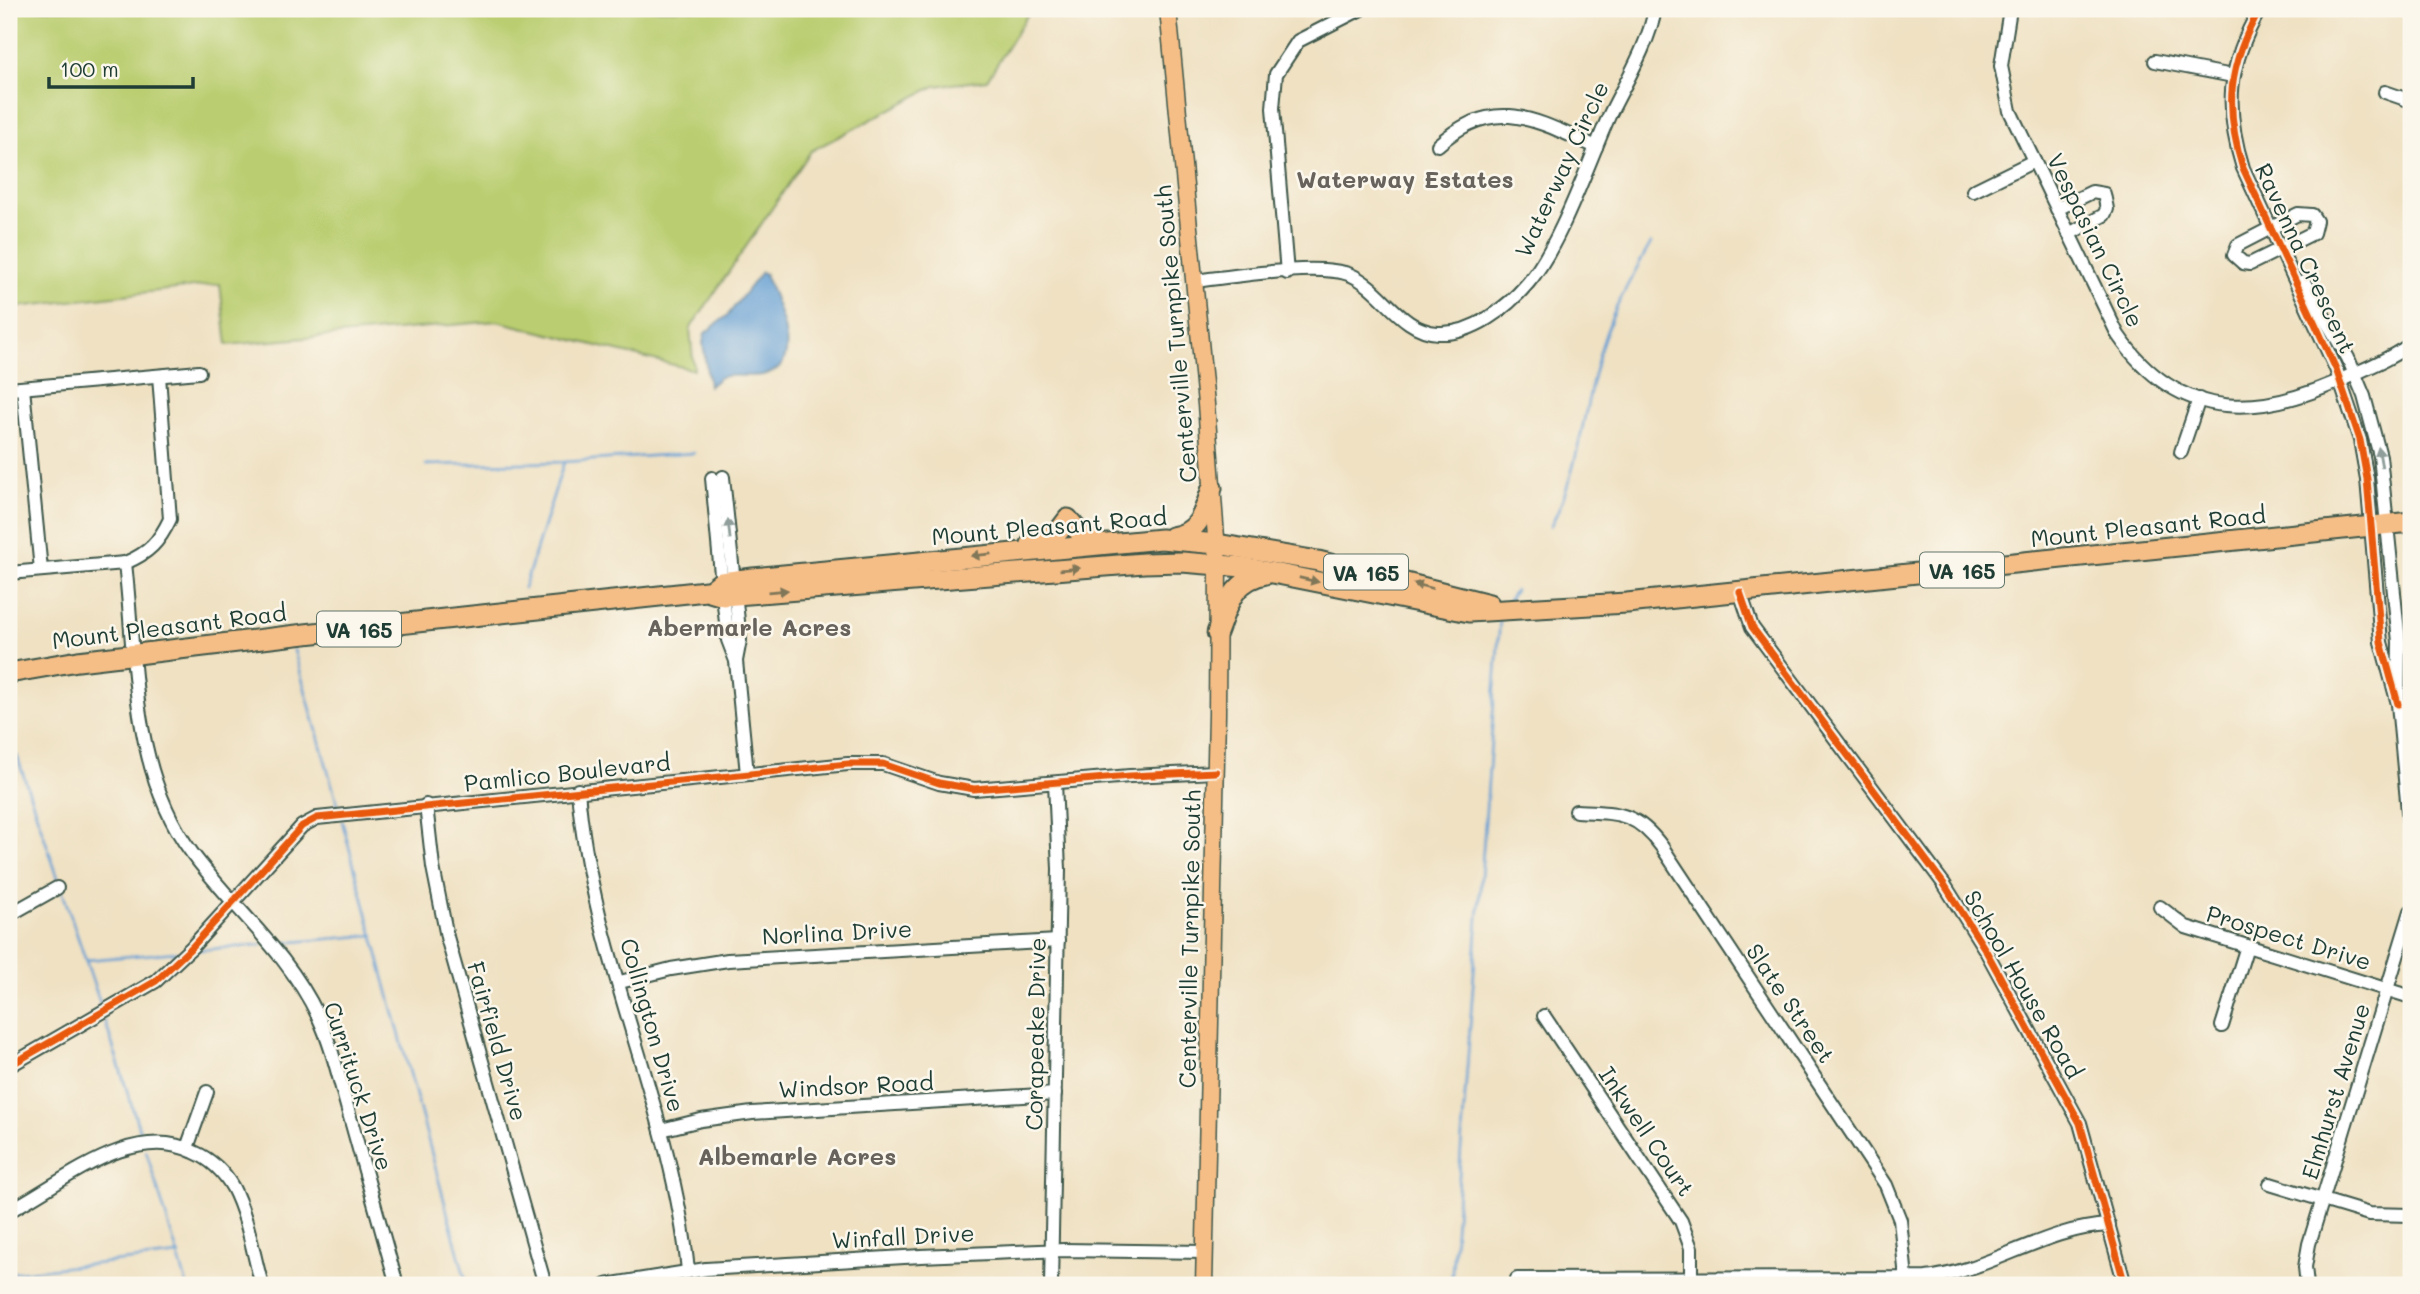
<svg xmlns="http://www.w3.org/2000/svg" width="2420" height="1294" font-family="Mali,sans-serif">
<rect width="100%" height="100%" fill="#fbf7ec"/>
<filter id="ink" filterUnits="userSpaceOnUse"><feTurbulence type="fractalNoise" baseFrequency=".0143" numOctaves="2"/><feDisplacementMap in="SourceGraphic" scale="14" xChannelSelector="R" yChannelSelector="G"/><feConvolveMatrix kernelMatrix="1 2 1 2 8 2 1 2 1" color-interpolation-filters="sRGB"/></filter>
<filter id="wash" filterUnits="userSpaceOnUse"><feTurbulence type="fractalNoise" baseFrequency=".00686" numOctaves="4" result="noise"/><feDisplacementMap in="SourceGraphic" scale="28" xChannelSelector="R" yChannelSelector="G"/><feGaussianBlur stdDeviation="1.57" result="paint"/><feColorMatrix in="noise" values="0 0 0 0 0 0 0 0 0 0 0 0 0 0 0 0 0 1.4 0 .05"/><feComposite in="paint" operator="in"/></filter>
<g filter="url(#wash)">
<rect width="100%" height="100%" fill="#efe1c2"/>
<path fill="#bacd70" stroke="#6c8552" stroke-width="2" d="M9,9H1031L987,80L935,86L811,151L690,329L694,370L497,321L227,345L220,284L9,308Z"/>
<path fill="#639ed3" stroke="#416e84" stroke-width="2" d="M761,272L765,274C773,296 806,360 770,373C755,379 737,373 721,377C717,378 713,384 709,386L703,343L705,333L728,315Z"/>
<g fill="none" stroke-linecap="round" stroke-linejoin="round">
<g stroke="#639ed3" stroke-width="2.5">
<path d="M426,465L564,462L694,453"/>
<path d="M1550,527C1579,475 1584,403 1602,345C1613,309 1632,276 1651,243"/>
<path d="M524,588L564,462"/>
<path d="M1509,600L1515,590"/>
<path d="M294,650L338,806"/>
<path d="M9,756H17L101,1006"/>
<path d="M342,821L467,1285"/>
<path d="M280,943L374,935"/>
<path d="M198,950L262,945"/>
<path d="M86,960L177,952"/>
<path d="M105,1021L141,1135"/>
<path d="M146,1151L187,1285"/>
<path d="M9,1273L179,1255"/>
<path d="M1451,1285L1500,619"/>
</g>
</g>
</g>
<g filter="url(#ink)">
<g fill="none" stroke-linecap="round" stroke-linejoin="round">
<g stroke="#3e5649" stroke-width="16">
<g id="minor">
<path d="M2010,9L2001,66L2010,111L2118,335C2181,426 2264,418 2354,374C2374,365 2393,357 2411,344"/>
<path d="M2260,9C2228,64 2224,107 2243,168L2336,369L2360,440L2367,479L2381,642L2398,704"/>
<path d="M2155,61L2233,76"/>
<path d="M2385,92L2411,101"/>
<path d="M1438,145C1494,94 1536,120 1596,147"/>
<path d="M1973,191L2034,161"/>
<path d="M2057,209L2092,192L2104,194L2107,209L2104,215L2069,234"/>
<path d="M2298,214L2312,215L2316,221L2313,233L2250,264L2243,263L2234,255L2238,245Z"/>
<path d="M1287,273L1273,108L1276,74L1298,41L1361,9"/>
<path d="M1193,281C1231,277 1319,262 1351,275C1383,289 1400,331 1438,333C1472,335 1507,308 1528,283C1560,246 1588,163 1609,116C1624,85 1650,42 1655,9"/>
<path d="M2304,282L2348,358L2364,396L2380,456L2399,642L2398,704L2411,844"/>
<path d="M23,388L41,570"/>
<path d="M9,389L199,372"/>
<path d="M2181,452L2199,399"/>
<path d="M723,477L740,640L736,661"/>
<path d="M712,478L723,596L728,640L736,661L747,774"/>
<path d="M125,563C136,660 131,771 192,853C233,908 288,952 318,1016C333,1048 340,1083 350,1117C366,1173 381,1229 397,1285"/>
<path d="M9,573L125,563C149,553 159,542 170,519L159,376"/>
<path d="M1740,592L1752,627L1944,884L1986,951L2080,1123L2125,1285"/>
<path d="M578,790C591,955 672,1107 688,1271"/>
<path d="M426,805L433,867L447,937L545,1285"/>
<path d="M1576,811C1617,813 1636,811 1662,847L1886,1185L1900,1220L1906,1278"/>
<path d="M2160,907L2186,927L2411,997"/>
<path d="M9,915L57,888"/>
<path d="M620,982L671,969L728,960L1058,941"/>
<path d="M1544,1016L1681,1221L1691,1248V1279"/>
<path d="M2222,1026L2247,946"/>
<path d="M9,1066L156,981L192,947L302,826L317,818L848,764H883L939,783L974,789L1130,776L1216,772"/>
<path d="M661,1130L701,1120L752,1113L1055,1094"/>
<path d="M187,1148L207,1092"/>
<path d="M2270,1184L2369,1214L2411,1215"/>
<path d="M9,1211C63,1183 132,1121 194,1152C210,1159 224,1172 233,1188C248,1217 253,1254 262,1285"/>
<path d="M1517,1279L1926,1278C1990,1271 2044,1228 2109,1225"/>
<path d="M606,1285L706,1269L921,1256L1064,1250L1205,1252"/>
<path d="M1051,1285L1059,869L1055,783"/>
<path d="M2307,1285L2305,1267L2309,1244L2411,911"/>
</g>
</g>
<g stroke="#3e5649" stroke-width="19">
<path id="major" d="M1168,9L1206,404L1218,564L1217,715L1204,1285"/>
</g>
<g stroke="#3e5649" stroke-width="23">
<g id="highway">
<path d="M1172,537C1200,533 1204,511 1212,488"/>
<path d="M1031,544L1059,531L1068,519L1082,535L1098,543"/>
<path d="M711,590L721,582L753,578L1161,539L1217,544L1318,561L1489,604"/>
<path d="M1217,633C1228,604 1233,580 1266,574"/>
<path d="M9,673L78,661L305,634L706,591L723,596L1144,563L1182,562L1243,567L1469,612L1627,603L2411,522"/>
</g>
</g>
<use href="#minor" stroke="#fff" stroke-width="12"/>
<use href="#major" stroke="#f6be87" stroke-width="16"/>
<use href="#highway" stroke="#f6be87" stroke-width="19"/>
<g stroke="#fbf7ec" stroke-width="11">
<g id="cycleway">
<path d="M2260,9C2228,64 2224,107 2243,168L2336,369L2360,440L2367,479L2381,642L2398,704"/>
<path d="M1740,592L1752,627L1944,884L1986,951L2080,1123L2125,1285"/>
<path d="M9,1066L156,981L192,947L302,826L317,818L848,764H883L939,783L974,789L1130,776L1216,772"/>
</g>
</g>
<use href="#cycleway" stroke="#e8590c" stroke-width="7"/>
</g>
<defs><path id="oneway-solid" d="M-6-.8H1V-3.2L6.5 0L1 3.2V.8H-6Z" transform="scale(1.75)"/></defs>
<g fill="#8f9e9a">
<use href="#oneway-solid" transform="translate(2380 457) rotate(-100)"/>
<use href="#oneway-solid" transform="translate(729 529) rotate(-96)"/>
</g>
<g fill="#807759">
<use href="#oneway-solid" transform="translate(981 555) rotate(174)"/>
<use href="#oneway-solid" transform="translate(1070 569) rotate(-5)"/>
<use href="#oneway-solid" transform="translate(1309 580) rotate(13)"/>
<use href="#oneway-solid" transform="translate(1423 586) rotate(-165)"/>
<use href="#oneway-solid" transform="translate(778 591) rotate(-5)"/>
</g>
</g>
<g text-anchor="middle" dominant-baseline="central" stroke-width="5" stroke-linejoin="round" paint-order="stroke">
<g fill="#fbf7ec" stroke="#61756b" stroke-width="2">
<rect x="1920" y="552.5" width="84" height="35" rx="5"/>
<rect x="1324" y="554.5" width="84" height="35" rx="5"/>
<rect x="317" y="611.5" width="84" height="35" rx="5"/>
</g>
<g font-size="21" font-weight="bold" fill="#1f3d34">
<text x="1962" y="570">VA 165</text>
<text x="1366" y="572">VA 165</text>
<text x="359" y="629">VA 165</text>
</g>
<g font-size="23" fill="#1f3d34" stroke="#fbf7ec">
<text transform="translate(1561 169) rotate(-65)">Waterway Circle</text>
<text transform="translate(2096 240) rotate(64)">Vespasian Circle</text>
<text transform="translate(2306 258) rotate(65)">Ravenna Crescent</text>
<text transform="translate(1175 334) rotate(-95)">Centerville Turnpike South</text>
<text transform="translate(1049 526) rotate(-5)">Mount Pleasant Road</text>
<text transform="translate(2148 526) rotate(-6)">Mount Pleasant Road</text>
<text transform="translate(169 626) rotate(-7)">Mount Pleasant Road</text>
<text transform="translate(567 772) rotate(-6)">Pamlico Boulevard</text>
<text transform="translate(837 932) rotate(-3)">Norlina Drive</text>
<text transform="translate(2289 937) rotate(17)">Prospect Drive</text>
<text transform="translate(1189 939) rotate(-89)">Centerville Turnpike South</text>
<text transform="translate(2024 984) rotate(60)">School House Road</text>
<text transform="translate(1791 1003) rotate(56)">Slate Street</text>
<text transform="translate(653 1025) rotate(74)">Collington Drive</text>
<text transform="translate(1035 1034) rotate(-89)">Corapeake Drive</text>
<text transform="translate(498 1041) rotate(74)">Fairfield Drive</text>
<text transform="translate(856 1085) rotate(-3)">Windsor Road</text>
<text transform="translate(359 1086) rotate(72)">Currituck Drive</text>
<text transform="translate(2335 1091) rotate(-73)">Elmhurst Avenue</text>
<text transform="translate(1647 1131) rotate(56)">Inkwell Court</text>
<text transform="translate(903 1236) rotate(-3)">Winfall Drive</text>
</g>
<g font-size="24" font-weight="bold" fill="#68645d" stroke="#fbf7ec">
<text x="1405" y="178">Waterway Estates</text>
<text x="749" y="626">Abermarle Acres</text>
<text x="797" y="1155">Albemarle Acres</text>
</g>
</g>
<rect width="2420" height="1294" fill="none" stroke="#fbf7ec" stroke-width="35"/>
<path d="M49 77v10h144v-10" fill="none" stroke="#1f3d34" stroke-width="3.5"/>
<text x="60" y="77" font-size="21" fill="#1f3d34" stroke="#fbf7ec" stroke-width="5" paint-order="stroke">100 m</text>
</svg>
